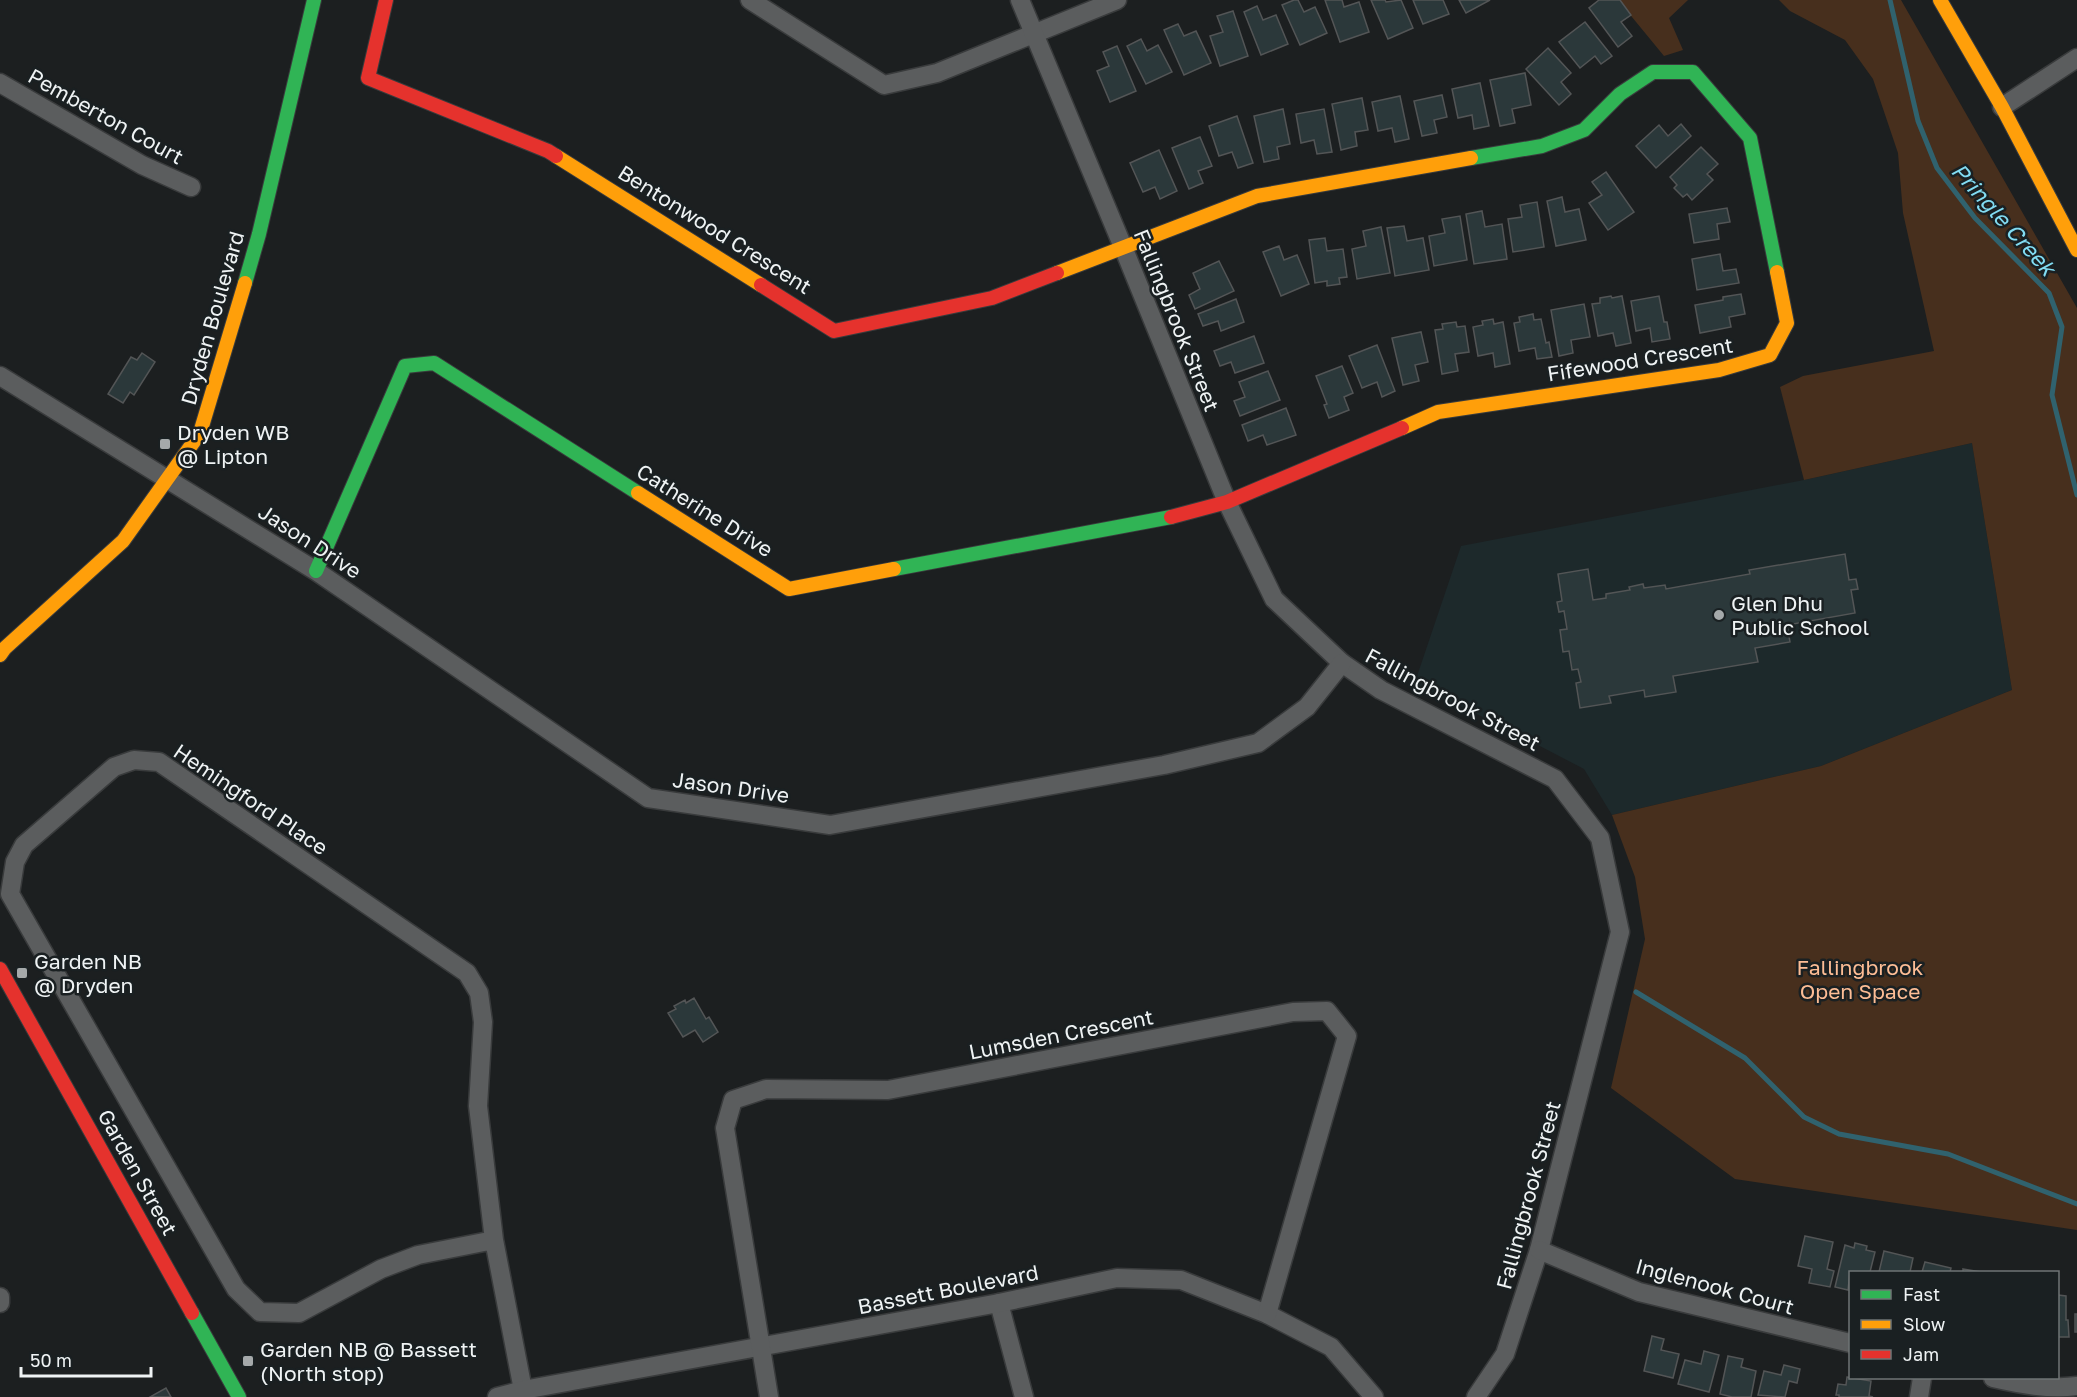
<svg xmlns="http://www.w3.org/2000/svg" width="2077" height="1397" font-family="'Golos Text',sans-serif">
<rect width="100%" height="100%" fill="#1c1f20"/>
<path fill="#1d292b" d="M1972,443L2012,690L1821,766L1612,815L1584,769L1496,723L1414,685L1461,546L1804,480Z"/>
<g fill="#472f1d">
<path d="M1618,0H1688L1669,18L1683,50L1664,56Z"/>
<path d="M1779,0H1901L2077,308V1230L1735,1179L1611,1088L1645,939L1635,877L1612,815L1821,766L2012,690L1972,443L1804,480L1780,387L1803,376L1934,351L1903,213L1898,153L1873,79L1845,40L1790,11Z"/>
</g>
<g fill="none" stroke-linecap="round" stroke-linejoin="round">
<g stroke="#30626e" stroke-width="5">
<path d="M1890,0L1918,121L1937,168L1975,218L2049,293L2062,327L2052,395L2077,495"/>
<path d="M1636,992L1745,1058L1804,1117L1839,1134L1948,1154L2077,1204"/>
</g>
</g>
<g fill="#2b383a" stroke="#535556" stroke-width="1.5">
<path d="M1294,0H1298L1304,12L1315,7L1327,33L1300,45L1282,5Z"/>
<path d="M1325,0H1342L1344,7L1359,2L1369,32L1340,42Z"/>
<path d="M1371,0H1385L1386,2L1401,0L1413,28L1388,39Z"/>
<path d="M1413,0H1443L1449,14L1423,24Z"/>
<path d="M1459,0H1490L1466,13Z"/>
<path d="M1599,0H1620L1631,15L1621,22L1632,36L1618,47L1589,8Z"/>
<path d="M1257,6L1263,20L1276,15L1288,44L1261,55L1244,12Z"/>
<path d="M1233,11L1248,56L1220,66L1210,36L1223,32L1217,16Z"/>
<path d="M1585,22L1612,56L1601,64L1595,56L1580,68L1559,42Z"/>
<path d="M1178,24L1184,36L1196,31L1211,63L1184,75L1164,30Z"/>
<path d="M1141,39L1147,51L1158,45L1172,72L1146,84L1127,46Z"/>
<path d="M1117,46L1136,91L1110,102L1097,71L1109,66L1103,52Z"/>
<path d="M1548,48L1571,73L1561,82L1571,94L1559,105L1526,69Z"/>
<path d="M1525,73L1531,105L1512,109L1515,123L1500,126L1490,80Z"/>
<path d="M1480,83L1489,126L1474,129L1472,115L1458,118L1452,89Z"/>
<path d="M1442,95L1447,117L1434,120L1437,133L1422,136L1414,101Z"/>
<path d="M1400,96L1409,139L1395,142L1392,128L1378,131L1372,102Z"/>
<path d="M1362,98L1368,130L1355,132L1357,146L1341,150L1332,104Z"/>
<path d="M1283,109L1290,144L1277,147L1279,159L1264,162L1254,116Z"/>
<path d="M1324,109L1332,152L1317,154L1314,140L1301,143L1296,114Z"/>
<path d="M1237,116L1253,163L1238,168L1232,152L1219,156L1209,126Z"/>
<path d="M1681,124L1691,136L1656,168L1636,146L1659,125L1668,136Z"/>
<path d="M1200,137L1212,166L1198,171L1203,183L1189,189L1172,148Z"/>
<path d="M1701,147L1718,164L1707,174L1713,180L1692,200L1687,194L1683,197L1674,188L1677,185L1670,177Z"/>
<path d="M1159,150L1177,191L1160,199L1155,187L1143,192L1130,163Z"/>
<path d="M1606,172L1634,212L1608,230L1589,203L1602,195L1592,182Z"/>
<path d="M1562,197L1565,212L1579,209L1586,240L1556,246L1547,201Z"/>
<path d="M1537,202L1544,247L1513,252L1508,219L1522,217L1520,205Z"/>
<path d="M1727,208L1730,222L1717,224L1719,239L1694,243L1689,214Z"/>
<path d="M1482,211L1485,227L1502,224L1507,259L1474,264L1466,214Z"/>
<path d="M1460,216L1467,260L1434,266L1429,236L1445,233L1442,219Z"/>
<path d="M1404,226L1407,241L1423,238L1429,270L1395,276L1387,228Z"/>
<path d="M1381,227L1390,273L1357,279L1352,249L1366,246L1363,231Z"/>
<path d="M1325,238L1327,251L1343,249L1347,277L1339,278L1340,284L1327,286V281L1315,283L1309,240Z"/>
<path d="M1279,246L1284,260L1297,255L1309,284L1281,296L1263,252Z"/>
<path d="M1720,254L1723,271L1736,269L1739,283L1697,290L1692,259Z"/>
<path d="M1219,261L1234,291L1195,309L1189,295L1200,289L1193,273Z"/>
<path d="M1741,294L1745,314L1729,317L1731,327L1700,333L1695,305L1723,300V297Z"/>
<path d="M1611,296L1612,298L1622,296L1631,343L1616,346L1613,333L1598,336L1592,304L1600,303V298Z"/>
<path d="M1659,296L1664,322H1667L1670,339L1652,342L1650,328L1636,331L1631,301Z"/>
<path d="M1236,299L1244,322L1221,331L1218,321L1203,326L1198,314Z"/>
<path d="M1584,304L1590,337L1571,340L1573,353L1559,356L1551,310Z"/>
<path d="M1533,314L1534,320L1541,319L1546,343L1549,342L1552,357L1537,359L1535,348L1519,351L1514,323L1520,322L1519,317Z"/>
<path d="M1493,319L1494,324L1503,322L1510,364L1495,367L1493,353L1478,356L1473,327L1483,325L1482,321Z"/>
<path d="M1456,322L1457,327L1465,326L1469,352L1455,354L1458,371L1442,374L1435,330L1443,329L1442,324Z"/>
<path d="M1421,332L1428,362L1415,365L1419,381L1403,385L1392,338Z"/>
<path d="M1254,336L1264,363L1235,373L1231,362L1220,366L1214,351Z"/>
<path d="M1377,345L1395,391L1382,397L1377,382L1362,388L1349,356Z"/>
<path d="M142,353L155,362L134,395L130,392L123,403L108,394L131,357L137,360Z"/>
<path d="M1342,366L1353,393L1344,397L1349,410L1329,418L1324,405L1327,404L1316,376Z"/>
<path d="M1268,371L1280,400L1240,416L1234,401L1245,397L1239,382Z"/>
<path d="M1286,408L1296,435L1267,445L1263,435L1248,441L1242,425Z"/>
<path d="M1845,554L1849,580L1856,579L1858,589L1851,590L1855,613L1787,625L1790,642L1755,648L1758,662L1673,676L1676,692L1645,697L1644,690L1609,696L1611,703L1580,708L1576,683L1581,682L1578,669L1572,670L1569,651L1563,652L1560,630L1567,629L1564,611L1559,612L1557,602L1562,601L1558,574L1588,569L1593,600L1606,598V594L1630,590L1629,587L1643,584L1644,588L1665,585L1666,589L1750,574L1749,570Z"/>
<path d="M694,998L706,1019L709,1017L718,1032L703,1042L695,1030L683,1037L668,1013L676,1009L674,1006L685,1000L686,1003Z"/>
<path d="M1805,1236L1833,1242L1827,1269L1834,1271L1830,1287L1809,1283L1812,1269L1798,1266Z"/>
<path d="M1855,1243L1867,1246L1866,1250L1875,1252L1870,1272H1850L1848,1290L1835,1287L1845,1245L1854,1248Z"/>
<path d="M1884,1251L1913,1258L1910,1272H1879Z"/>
<path d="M1925,1262L1951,1268L1950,1272H1922Z"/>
<path d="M1963,1269L1981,1272H1963Z"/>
<path d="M2058,1295L2066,1296V1320H2068L2069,1337H2058Z"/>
<rect x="2075" y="1314" width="2" height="18"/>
<path d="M1652,1336L1664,1339L1661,1350L1679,1354L1673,1378L1644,1371Z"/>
<path d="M1704,1351L1719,1355L1709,1392L1678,1384L1685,1360L1701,1364Z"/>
<path d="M1728,1356L1743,1359L1741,1367L1756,1371L1751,1397H1732L1720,1394Z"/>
<path d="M1784,1365L1800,1369L1797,1383L1789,1381L1785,1397L1758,1395L1764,1371L1781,1375Z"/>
<path d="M1847,1377L1871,1381L1869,1396L1873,1397H1839V1395H1836L1838,1384L1846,1385Z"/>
<path d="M166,1388L171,1397H150Z"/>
</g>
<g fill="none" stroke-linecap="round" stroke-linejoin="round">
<g stroke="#393b3c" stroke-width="21">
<g id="street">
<path d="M750,0L884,85L937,73L1117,0"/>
<path d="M1020,0L1123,247L1227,502L1274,599L1342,663L1381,690L1555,779L1600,838L1620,932L1539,1250L1505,1354L1476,1397"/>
<path d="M0,83L142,165L191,187"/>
<path d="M2002,107L2077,58"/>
<path d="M0,376L316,571L648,798L830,825L1164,765L1258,743L1307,707L1342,663"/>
<path d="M494,1240L418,1255L381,1269L299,1313L260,1312L236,1289L10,894L15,862L24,845L114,767L134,760L159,762L467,973L479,993L483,1022L478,1106L494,1240L523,1390"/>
<path d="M1539,1250L1639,1292L1850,1343"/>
<path d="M0,1297V1303"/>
<path d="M999,1303L1024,1397"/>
<path d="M1993,1378C2019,1384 2050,1390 2077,1386"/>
<path d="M497,1397L523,1390L999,1303L1117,1278L1181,1280L1267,1314L1331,1347L1374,1397"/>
<path d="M769,1397L725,1128L733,1100L766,1089L888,1090L1293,1012L1327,1011L1347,1036L1267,1314"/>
<path d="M1919,1397L1922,1378"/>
</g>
</g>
<g stroke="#393b3c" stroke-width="16">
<g id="fast">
<path d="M1471,158L1542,146L1584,130L1620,94L1653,72H1693L1750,138L1777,272"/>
<path d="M245,283L259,234L314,0"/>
<path d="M894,569L1171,517"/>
<path d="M316,571L405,366L434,363L638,493"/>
<path d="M192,1313L239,1397"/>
</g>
</g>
<g stroke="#393b3c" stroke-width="16">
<g id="slow">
<path d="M1940,0L2002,107L2077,250"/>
<path d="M556,156L761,285"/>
<path d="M1057,273L1257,196L1471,158"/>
<path d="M1402,428L1438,412L1719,370L1770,355L1787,323L1777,272"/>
<path d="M638,493L789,589L894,569"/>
<path d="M0,655L5,648L123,541L200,433L245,283"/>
</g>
</g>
<g stroke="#393b3c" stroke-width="16">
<g id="jam">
<path d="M386,0L368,78L548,151L556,156"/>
<path d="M761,285L834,331L992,298L1057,273"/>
<path d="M1171,517L1227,502L1402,428"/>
<path d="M0,969L192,1313"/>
</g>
</g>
<use href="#street" stroke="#5b5d5e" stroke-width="18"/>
<use href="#fast" stroke="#30b455" stroke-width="14"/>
<use href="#slow" stroke="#ff9f0a" stroke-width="14"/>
<use href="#jam" stroke="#e5322d" stroke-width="14"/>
</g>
<g fill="#a5a9aa" stroke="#1a2022" stroke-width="2">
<rect x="159" y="438" width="12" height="12" rx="3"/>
<circle cx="1719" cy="615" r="6"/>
<rect x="16" y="967" width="12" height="12" rx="3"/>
<rect x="242" y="1355" width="12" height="12" rx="3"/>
</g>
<g text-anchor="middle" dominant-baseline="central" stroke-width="5" stroke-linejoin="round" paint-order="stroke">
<g font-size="21" fill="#eff3f4" stroke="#1a2022">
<text transform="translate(106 116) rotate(29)">Pemberton Court</text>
<text transform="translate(715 229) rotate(32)">Bentonwood Crescent</text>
<text transform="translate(212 318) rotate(-74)">Dryden Boulevard</text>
<text transform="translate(1177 320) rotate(68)">Fallingbrook Street</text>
<text transform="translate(1640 359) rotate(-9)">Fifewood Crescent</text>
<text transform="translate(705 510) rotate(32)">Catherine Drive</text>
<text transform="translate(310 541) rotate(33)">Jason Drive</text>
<text transform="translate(1453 699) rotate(28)">Fallingbrook Street</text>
<text transform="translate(731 787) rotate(8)">Jason Drive</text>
<text transform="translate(251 799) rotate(34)">Hemingford Place</text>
<text transform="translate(1061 1034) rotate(-11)">Lumsden Crescent</text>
<text transform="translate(138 1172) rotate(61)">Garden Street</text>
<text transform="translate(1528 1195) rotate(-75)">Fallingbrook Street</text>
<text transform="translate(1715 1286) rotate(15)">Inglenook Court</text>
<text transform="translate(948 1289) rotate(-11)">Bassett Boulevard</text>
</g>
<g font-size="21" fill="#eff3f4" stroke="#1a2022" text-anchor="start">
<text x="177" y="432">Dryden WB<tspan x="177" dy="24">@ Lipton</tspan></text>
<text x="1731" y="603">Glen Dhu<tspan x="1731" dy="24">Public School</tspan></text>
<text x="34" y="961">Garden NB<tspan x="34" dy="24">@ Dryden</tspan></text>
<text x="260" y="1349">Garden NB @ Bassett<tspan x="260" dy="24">(North stop)</tspan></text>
</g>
<g font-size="21" fill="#fdbd95" stroke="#1a2022">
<text x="1860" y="967">Fallingbrook<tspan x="1860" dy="24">Open Space</tspan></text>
</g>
<g font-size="22" font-style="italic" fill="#82dcf2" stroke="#1a2022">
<text transform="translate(2004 219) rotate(48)">Pringle Creek</text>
</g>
</g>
<rect x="1849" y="1271" width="210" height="108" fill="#1a2022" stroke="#6f7476" stroke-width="1.5"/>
<rect x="1861" y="1290" width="30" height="9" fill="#30b455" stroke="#6f7476" stroke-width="1.5"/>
<text x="1903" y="1301" font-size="18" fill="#eff3f4">Fast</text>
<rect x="1861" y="1320" width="30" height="9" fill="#ff9f0a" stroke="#6f7476" stroke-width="1.5"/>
<text x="1903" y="1331" font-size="18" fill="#eff3f4">Slow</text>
<rect x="1861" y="1350" width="30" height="9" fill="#e5322d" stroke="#6f7476" stroke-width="1.5"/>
<text x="1903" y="1361" font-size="18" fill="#eff3f4">Jam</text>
<path d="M21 1367v9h130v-9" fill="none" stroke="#eff3f4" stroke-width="3"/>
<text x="30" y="1367" font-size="18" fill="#eff3f4" stroke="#1a2022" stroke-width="4.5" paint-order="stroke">50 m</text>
</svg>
